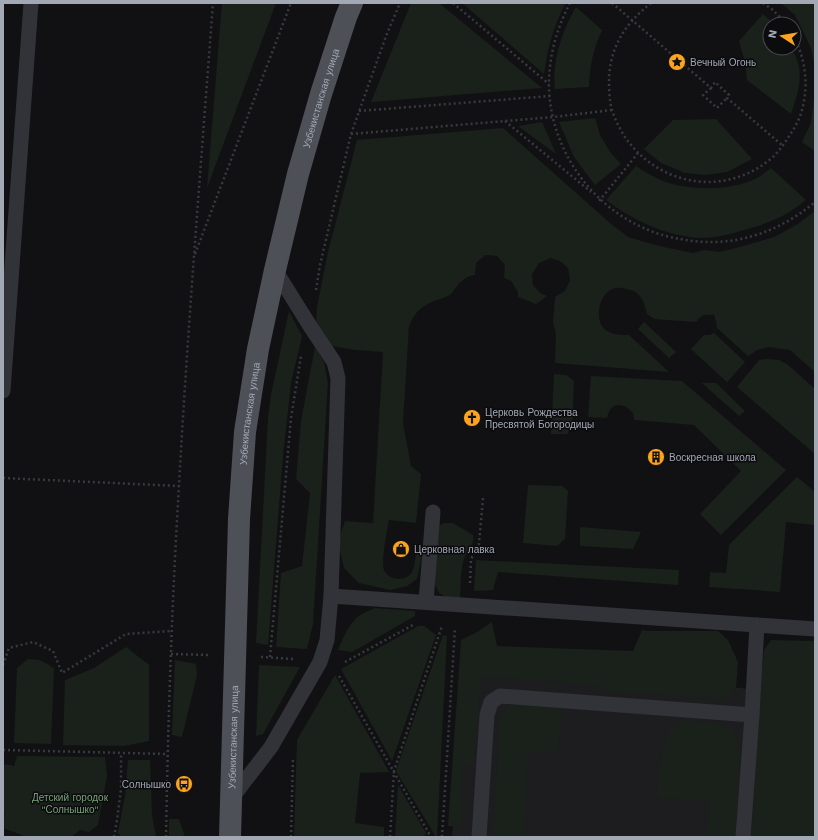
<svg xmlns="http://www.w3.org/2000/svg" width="818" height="840" font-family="'Work Sans',sans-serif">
<rect width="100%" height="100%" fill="#111113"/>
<path fill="#1d1d20" d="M462,668L753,689L815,837H452Z"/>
<g fill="#19211a">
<path d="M222,3H276L207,188Z"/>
<path d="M411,3H439L542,88L371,102Z"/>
<path d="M462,3H566C553,26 548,48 544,74Z"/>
<path d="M781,3H815V66L811,48L795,15Z"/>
<path d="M576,7L602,30C593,50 590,65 589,87L555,89C552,61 562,31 576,7Z"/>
<path d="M763,14L774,24H770V48H791C806,71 799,90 791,114L747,80L745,62L739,41Z"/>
<path d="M815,90V151L802,142L811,123Z"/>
<path d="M595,118L600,135L610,152L621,164L595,185L574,157L559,122Z"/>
<path d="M716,119L752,159L727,172L706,175L685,173L661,163L644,149L673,120Z"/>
<path d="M542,122L556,154L518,126Z"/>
<path d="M503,128L611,224L628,237L659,246L693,253L704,250L720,252L747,245L774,237L798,224L815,211V372L790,350L769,347L757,350L748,356L717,328L716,321L714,315C705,314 701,315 696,322L654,319L647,314C645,304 641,292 630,290C626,289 620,287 615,288C598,292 593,323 607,331C614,335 621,335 629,335L669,372L555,363L556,333L553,323L555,297L565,291L570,280L568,268L560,261L551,258L539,263L532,274L533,285L540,293L547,296L536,304L518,297V292L511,281L504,278L505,265L497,256L485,255L476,263L475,275C467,276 462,280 457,286C455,289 453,292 451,294C447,297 442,298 437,300C421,306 416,311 409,326L403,423L411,466L421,474L416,523L389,520C387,529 381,563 384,570C389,581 406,582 412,572C415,566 415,559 416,553L422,554L417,579L407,586L390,590L359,583L344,568L340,551V536L345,521L373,523L383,352L355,350L332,346L316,327L317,307L328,252L357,140Z"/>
<path d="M636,166C645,172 655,178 666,182C692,191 734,191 759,177C763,174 767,171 771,168L806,200C799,205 793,210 786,214C772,222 756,227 740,231C728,235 714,238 701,238C666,236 634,221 606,200Z"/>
<path d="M289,311L302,336L291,383L283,456L268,645L256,643L268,418L271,395Z"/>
<path d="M644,322L676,352L669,358L638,329Z"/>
<path d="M714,333L745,362L727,382L691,349L704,335H710Z"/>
<path d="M315,347L324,362L328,383L313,624L307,649L276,647L281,573L302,566L310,493L296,479L301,421Z"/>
<path d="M765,359L779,360L787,364L815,389V454L737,387L759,360Z"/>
<path d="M554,374L566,375L574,381L572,427L567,434H551Z"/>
<path d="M591,376L682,381L786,470L721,535L700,514L741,471L694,425L634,420L633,413C623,401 610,402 607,418L588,417Z"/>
<path d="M702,383H716L745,411L739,416Z"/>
<path d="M797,477L815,492V525L786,522L780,592L709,587L710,572L726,573L729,545Z"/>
<path d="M528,485L562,486L568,491L565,539L557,546L523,543Z"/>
<path d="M444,523H453L473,535C475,545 467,550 464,559C460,571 461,586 460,599L448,598L439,593L434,582L437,556L439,526Z"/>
<path d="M580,527L641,532L633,549L580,546Z"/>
<path d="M476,560L679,570L678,585L498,572L493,590L474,591Z"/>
<path d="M375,608L415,611V616L352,652L338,650C343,638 349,623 360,615C365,612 370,610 375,608Z"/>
<path d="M492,622L497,646L633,651L642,630L648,631H718L728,640L738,662L736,688L726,699L604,691L600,685L481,676L474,762L462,768L461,827L448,826L461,640L477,632Z"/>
<path d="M418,626H424L436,635L392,761L341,669Z"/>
<path d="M443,635L447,636L437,837H436L396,771Z"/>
<path d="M771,640L815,641V837H752L760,690L764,650Z"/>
<path d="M126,647L149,665V741L124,746L63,745L65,680L94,668Z"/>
<path d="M28,659L40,660L54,668L51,744L14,743L17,668Z"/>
<path d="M175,660L196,664L197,675L182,737L172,735Z"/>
<path d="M259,665L300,667L263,734L256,736Z"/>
<path d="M335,675L389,772L360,773L355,823L384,827V837H294L297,740Z"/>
<path d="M510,704L563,706L558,753L528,751L523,837H493L500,717Z"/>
<path d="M685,720L714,723L731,729L740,747L736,837H707L710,801L658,798C657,775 662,752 668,730Z"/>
<path d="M17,756L105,757L107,776L98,825L89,832L80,830L71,837H27L3,828V821L5,815L3,814V764L14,766Z"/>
<path d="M128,760H150L152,815L156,837H121L118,832L125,796Z"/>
<path d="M398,785L426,833L424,837H395Z"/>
<path d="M169,819H179L185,837H169Z"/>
</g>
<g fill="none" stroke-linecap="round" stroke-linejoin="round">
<g stroke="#383a3f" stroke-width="2.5" stroke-dasharray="2 3" stroke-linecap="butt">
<path d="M453,3L549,84"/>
<path d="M570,3C557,28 549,55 549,84C549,146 589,205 646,229C657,234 669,237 680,239C730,249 777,234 815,202"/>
<path d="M612,3L711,88L715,82L729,95L727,98L783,146"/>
<path d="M651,3C626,23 611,45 609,77C609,88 609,99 612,110C615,120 620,129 625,137C658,185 722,197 768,161C779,153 786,141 793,130C810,104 809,64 794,38"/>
<path d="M763,3L773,10L786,24"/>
<path d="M711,88L703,95L717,108L727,98"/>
<path d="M359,111L550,96"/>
<path d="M505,121L591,192"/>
<path d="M351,134L553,117L612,110"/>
<path d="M599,199L600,200L638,153"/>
<path d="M195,254L291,3"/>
<path d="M316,290L320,265L351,134L386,36L400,3"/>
<path d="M3,478L179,486"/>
<path d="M470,583L471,559L479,544L483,498"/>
<path d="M171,654L208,655"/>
<path d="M261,657L294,659"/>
<path d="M270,657L291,418L301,356"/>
<path d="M345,662L413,625"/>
<path d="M3,665L9,648L33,642L53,651L62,673L126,634L171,631"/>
<path d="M339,676L431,837"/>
<path d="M3,750L168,754"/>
<path d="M3,837H4"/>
<path d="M114,837L117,820L121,789V753"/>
<path d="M166,837C168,719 172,602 179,485C188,324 201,163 213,3"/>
<path d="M291,837L293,758"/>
<path d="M390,837L394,771L442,626"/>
<path d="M442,837L455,628"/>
</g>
<g stroke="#323338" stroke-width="15">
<path d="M3,391L31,3"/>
<path d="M331,596L815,629"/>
<path d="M426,602L433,512"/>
<path d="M231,799L271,747L320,662L327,640L331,596L338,378L334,362L310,326L275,270"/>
<path d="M479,837L487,715L491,702L500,696L752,715"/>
<path d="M743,837L752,715L757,625"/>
</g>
<path stroke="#4e5057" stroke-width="22" id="s1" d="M230,837L239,519L245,432L258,349L275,270L298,174L321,94L346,17L352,3"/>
</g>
<defs>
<g id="sight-disc" transform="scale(0.9)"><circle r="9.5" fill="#fca420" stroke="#0c0c0e"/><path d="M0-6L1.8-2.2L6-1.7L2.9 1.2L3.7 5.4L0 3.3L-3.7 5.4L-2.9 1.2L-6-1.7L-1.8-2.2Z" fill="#111"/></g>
<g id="church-disc" transform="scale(0.9)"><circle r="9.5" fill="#fca420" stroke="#0c0c0e"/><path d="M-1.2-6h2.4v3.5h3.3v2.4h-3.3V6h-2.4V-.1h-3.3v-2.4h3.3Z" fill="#111"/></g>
<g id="building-disc" transform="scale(0.9)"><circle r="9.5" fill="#fca420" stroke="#0c0c0e"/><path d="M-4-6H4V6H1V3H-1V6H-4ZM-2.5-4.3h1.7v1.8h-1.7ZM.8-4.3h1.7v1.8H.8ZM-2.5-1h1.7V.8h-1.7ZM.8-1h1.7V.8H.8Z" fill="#111"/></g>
<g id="shop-disc" transform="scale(0.9)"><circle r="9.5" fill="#fca420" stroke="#0c0c0e"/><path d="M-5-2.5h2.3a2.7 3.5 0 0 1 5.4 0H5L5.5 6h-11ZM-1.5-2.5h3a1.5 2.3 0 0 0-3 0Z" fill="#111"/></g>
<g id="bus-disc" transform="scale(0.9)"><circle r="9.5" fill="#fca420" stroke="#0c0c0e"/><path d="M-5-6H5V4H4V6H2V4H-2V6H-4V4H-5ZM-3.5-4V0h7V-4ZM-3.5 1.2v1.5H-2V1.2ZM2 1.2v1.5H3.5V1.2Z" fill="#111"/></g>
</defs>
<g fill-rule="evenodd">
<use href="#sight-disc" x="677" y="62"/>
<use href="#church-disc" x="472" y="418"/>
<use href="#building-disc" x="656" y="457"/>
<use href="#shop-disc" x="401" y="549"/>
<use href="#bus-disc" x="184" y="784"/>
</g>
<g text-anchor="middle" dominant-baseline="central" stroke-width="3" stroke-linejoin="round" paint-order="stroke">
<g font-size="10" fill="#a2a8b4" stroke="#0c0c0e" text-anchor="start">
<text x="690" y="62">Вечный Огонь</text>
<text x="485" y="412">Церковь Рождества<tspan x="485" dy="12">Пресвятой Богородицы</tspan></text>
<text x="669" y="457">Воскресная школа</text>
<text x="414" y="549">Церковная лавка</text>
<text x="171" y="784" text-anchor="end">Солнышко</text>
</g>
<g font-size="10" fill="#a2a8b4" stroke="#0c0c0e">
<text stroke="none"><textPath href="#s1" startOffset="748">Узбекистанская улица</textPath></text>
<text stroke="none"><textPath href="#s1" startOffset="424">Узбекистанская улица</textPath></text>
<text stroke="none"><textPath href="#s1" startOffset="100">Узбекистанская улица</textPath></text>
</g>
<g font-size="10" fill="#77a177" stroke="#0c0c0e">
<text x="70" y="797">Детский городок<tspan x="70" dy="12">"Солнышко"</tspan></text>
</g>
</g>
<rect width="818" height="840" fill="none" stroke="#a2a8b4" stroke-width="8"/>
<g transform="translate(782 36) rotate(282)"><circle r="19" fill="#0c0c0e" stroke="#484a50"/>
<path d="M0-3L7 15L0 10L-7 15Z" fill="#fca420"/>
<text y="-6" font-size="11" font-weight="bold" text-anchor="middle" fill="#a2a8b4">N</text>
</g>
</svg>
